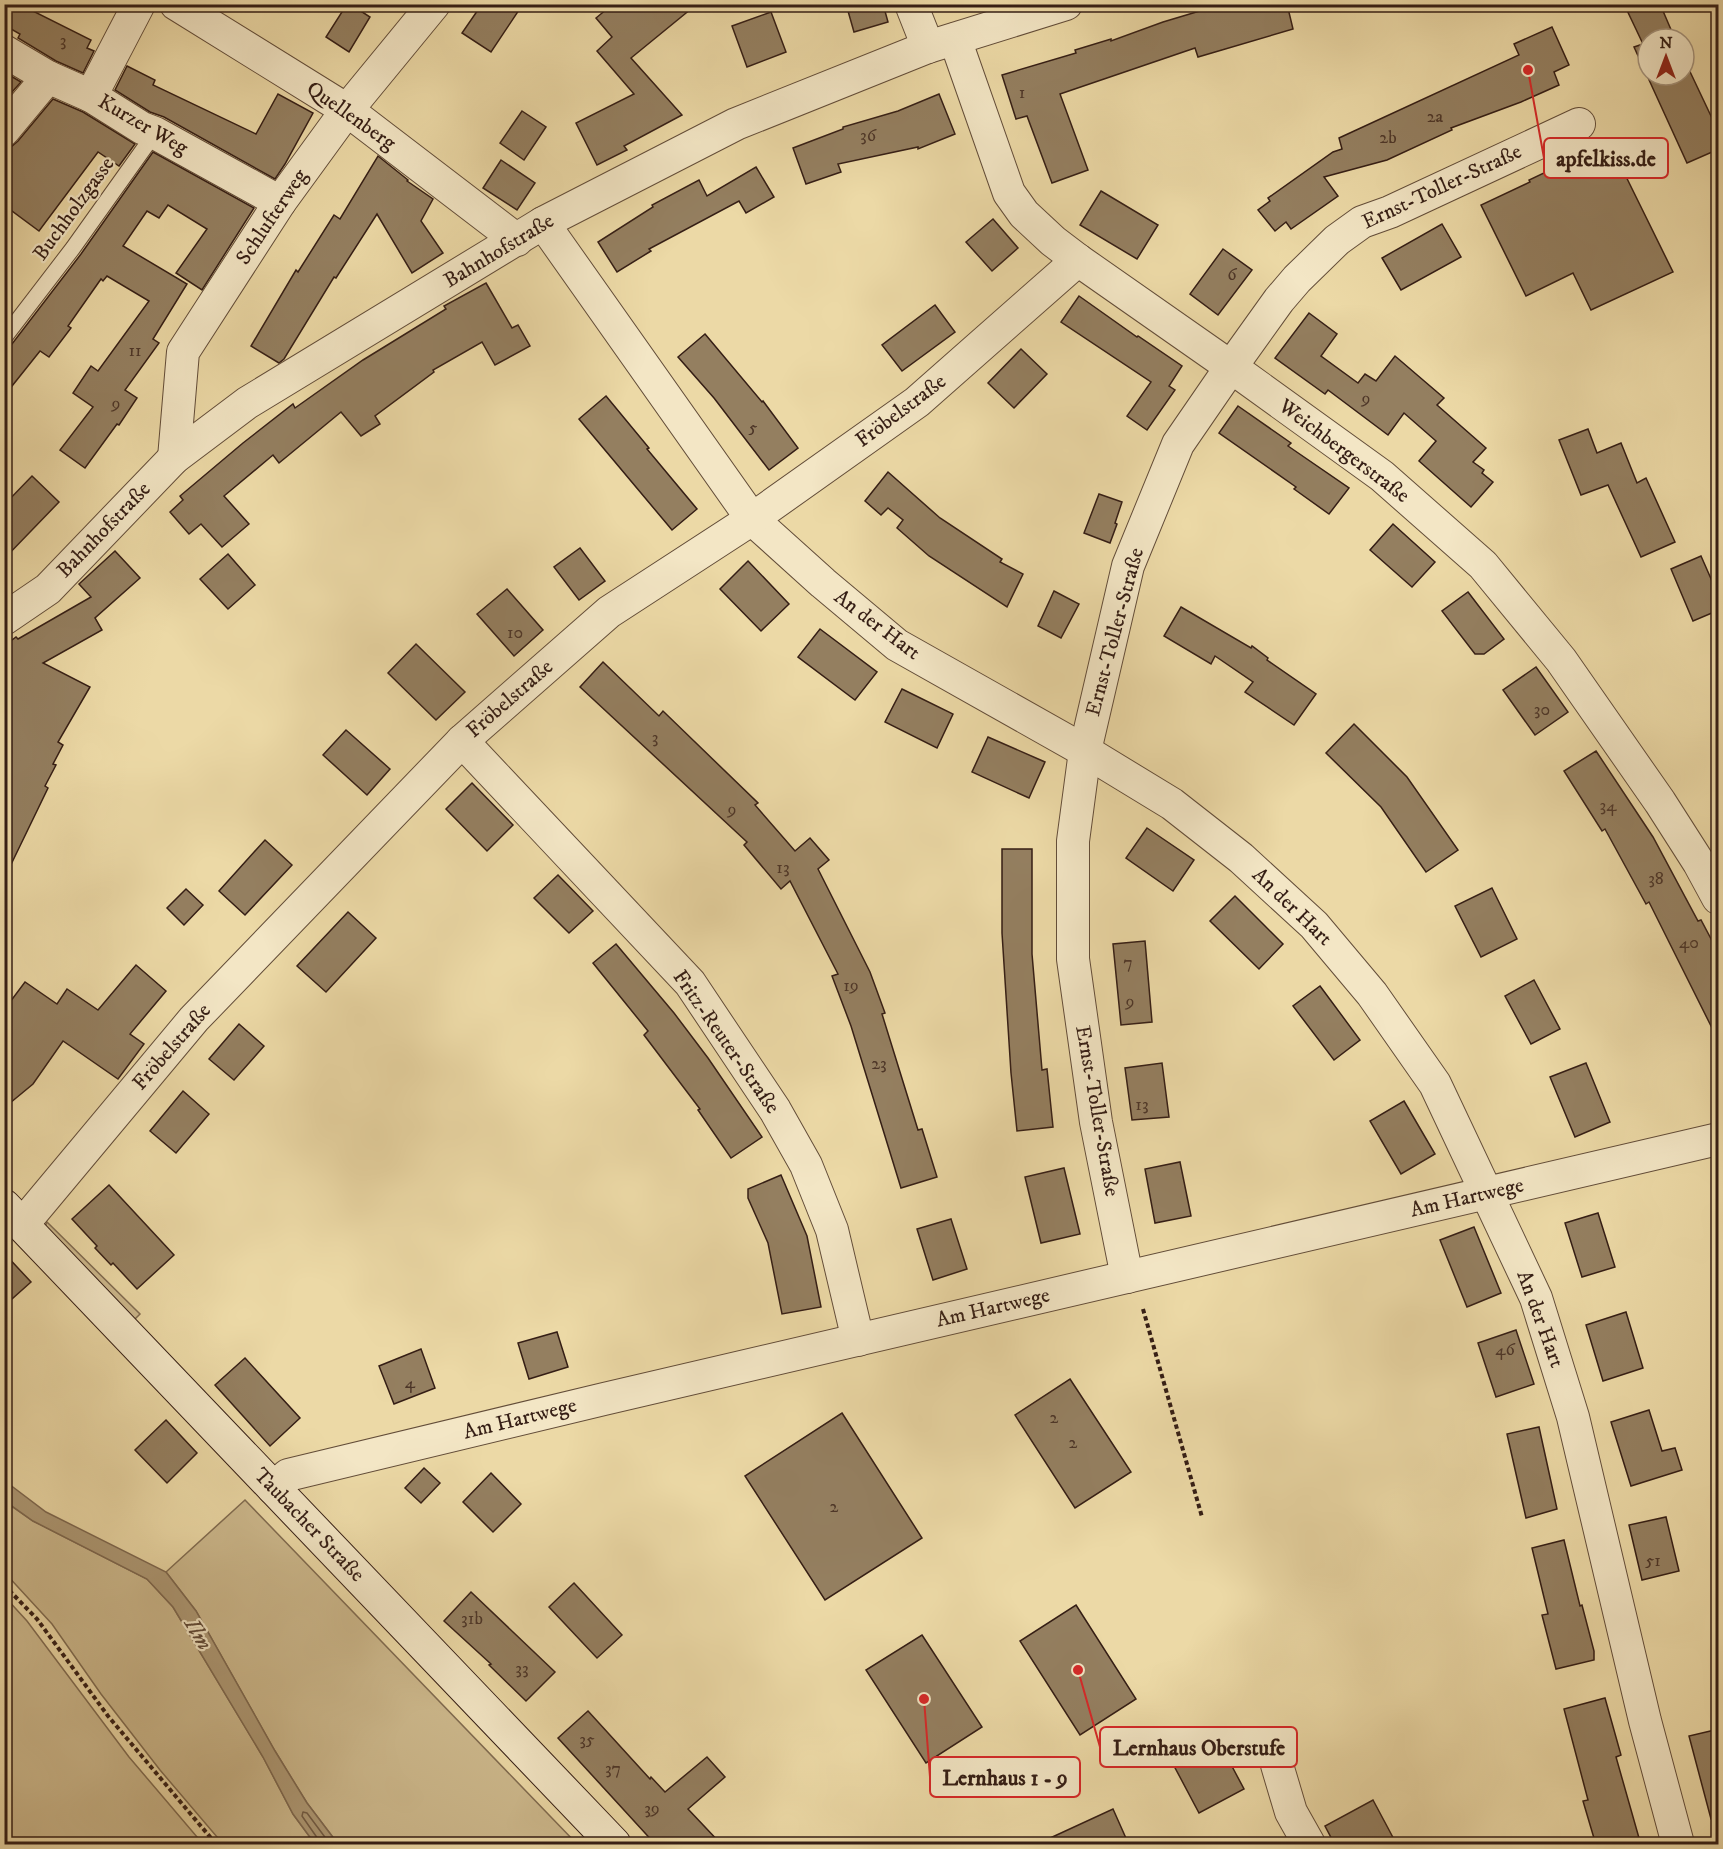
<svg xmlns="http://www.w3.org/2000/svg" width="1723" height="1849" font-family="'IM FELL DW Pica',serif">
<rect width="100%" height="100%" fill="#ecd9a6"/>
<filter id="stains"><feTurbulence type="fractalNoise" baseFrequency=".00333" numOctaves="4"/><feColorMatrix values="0 0 0 0 .2 0 0 0 0 .09 0 0 0 0 .02 0 0 0 .5 -.17"/></filter>
<radialGradient id="worn" r=".72"><stop offset=".6" stop-color="#630" stop-opacity="0"/><stop offset="1" stop-color="#630" stop-opacity=".3"/></radialGradient>
<g fill="#cdb98d" stroke="#816c51" stroke-width="1.5">
<path d="M47,1222L140,1314L132,1322L45,1227Z"/>
<path d="M245,1500L577,1844H338L307,1803L275,1751L196,1611L166,1572Z"/>
<path d="M4,1501L33,1521L147,1579L173,1607L263,1757L293,1814L315,1844H223L160,1770L101,1694L52,1624L5,1573Z"/>
<path d="M5,1597L27,1621L129,1757L203,1844H5Z"/>
</g>
<path fill="#ae9975" stroke="#7e684f" stroke-width="1.5" d="M5,1481L46,1512L166,1572L196,1611L275,1751L307,1803L338,1844H315L293,1814L263,1757L173,1607L147,1579L33,1521L5,1501Z"/>
<g fill="none" stroke-linecap="round" stroke-linejoin="round">
<path stroke="#725c45" stroke-width="1.5" d="M319,1844L318,1839L302,1816L303,1812L307,1813L330,1844"/>
</g>
<g fill="#947f60" stroke="#351e15" stroke-width="1.5">
<path d="M4,4H19L91,40L87,48L94,51L83,73L56,61L18,38L20,34L4,25Z"/>
<path d="M347,4H350L370,17L349,52L326,37Z"/>
<path d="M482,4H523L491,52L462,33Z"/>
<path d="M613,4H697L631,58L682,115L624,146L627,150L597,165L576,123L634,94L597,51L612,37L596,18Z"/>
<path d="M846,4H883L888,22L854,32Z"/>
<path d="M1223,4H1287L1293,29L1198,57L1195,48L1060,94L1088,170L1052,183L1027,116L1016,119L1002,75L1076,53L1075,50L1111,39V41L1163,22Z"/>
<path d="M1624,4H1660L1675,39H1648V75H1684V59L1719,133V149L1687,163L1634,47L1643,44Z"/>
<path d="M771,12L786,52L747,67L732,26Z"/>
<path d="M1552,27L1569,65L1554,72L1559,85L1521,102L1451,128L1452,130L1387,160L1324,177L1338,196L1291,229L1286,222L1275,231L1258,210L1270,201L1268,198L1333,152L1342,149L1339,138L1519,55L1514,44Z"/>
<path d="M127,66L155,80L153,85L256,134L278,94L313,113L285,164L275,179L164,117L150,112L115,90Z"/>
<path d="M4,72L21,82L4,101Z"/>
<path d="M939,94L955,134L918,149V147L838,164L841,172L806,184L793,148L843,129V127L898,111Z"/>
<path d="M53,99L83,112L135,144L119,166L98,152L39,231L4,205V147H11L18,141Z"/>
<path d="M522,111L546,127L524,160L500,143Z"/>
<path d="M1609,142L1673,272L1591,310L1573,273L1526,296L1481,205L1530,182L1529,180Z"/>
<path d="M153,152L254,208L202,290L176,273L207,229L168,205L159,218L147,211L123,246L187,284L153,339L159,343L125,390L137,398L119,425L117,424L85,468L60,450L93,407L73,393L91,366L98,371L149,301L107,276L103,281L101,279L68,326L71,328L49,357L40,351L4,396V350L12,344L81,254Z"/>
<path d="M378,156L408,180L407,181L433,199L421,221L443,253L412,273L377,214L336,278L334,277L284,359L279,363L251,346L296,270L298,272L334,215L340,219Z"/>
<path d="M501,160L535,183L517,210L483,188Z"/>
<path d="M756,167L774,197L746,213L739,201L649,249L651,251L617,272L598,242L653,207L652,205L699,180L707,196Z"/>
<path d="M1101,191L1158,225L1137,259L1080,225Z"/>
<path d="M993,219L1018,248L992,271L966,242Z"/>
<path d="M1442,224L1461,257L1401,290L1382,258Z"/>
<path d="M1223,249L1252,270L1218,315L1190,294Z"/>
<path d="M486,283L512,328L518,325L530,346L495,365L482,342L433,370L434,372L375,416L380,424L361,436L341,412L279,463L273,455L224,496L249,524L222,547L201,524L189,534L170,512L183,500L180,496L243,443L293,404L295,408L363,360L446,309L444,306Z"/>
<path d="M1079,296L1137,337L1138,336L1182,366L1169,386L1175,390L1147,430L1127,416L1151,382L1061,322Z"/>
<path d="M935,305L955,332L902,371L882,345Z"/>
<path d="M1309,313L1337,334L1321,356L1358,383L1365,374L1376,381L1395,356L1444,398L1437,405L1486,448L1473,462L1484,470L1482,473L1493,482L1471,507L1419,461L1436,441L1404,413L1388,435L1328,390L1325,394L1275,358Z"/>
<path d="M705,334L762,402L763,401L798,448L769,470L714,398L678,357Z"/>
<path d="M1021,349L1047,374L1014,408L988,383Z"/>
<path d="M606,396L649,448L647,449L697,509L672,530L579,419Z"/>
<path d="M1238,406L1291,443L1288,446L1349,488L1329,514L1294,489L1296,487L1219,433Z"/>
<path d="M1588,429L1597,453L1621,443L1637,483L1646,478L1675,542L1641,557L1608,485L1581,495L1559,440Z"/>
<path d="M888,472L940,518L1002,559L1000,562L1023,574L1007,607L929,556L897,528L903,520L888,508L881,515L865,501Z"/>
<path d="M32,476L59,502L4,559V505Z"/>
<path d="M1099,494L1122,502L1115,523L1117,524L1110,543L1084,533Z"/>
<path d="M1393,524L1435,562L1412,587L1370,550Z"/>
<path d="M580,548L605,581L579,600L554,567Z"/>
<path d="M115,551L140,578L95,618L102,630L43,663L90,687L58,742L63,745L53,764L56,765L45,786L48,788L4,879V646L16,637L18,639L91,597L79,584Z"/>
<path d="M228,554L255,585L228,609L200,579Z"/>
<path d="M1701,556L1719,597V610L1693,621L1671,569Z"/>
<path d="M748,561L789,604L761,631L720,589Z"/>
<path d="M507,589L543,630L514,656L477,614Z"/>
<path d="M1054,591L1079,604L1061,638L1038,626Z"/>
<path d="M1468,592L1504,639L1484,654H1475L1442,611Z"/>
<path d="M1181,607L1251,648L1252,646L1268,658L1267,660L1316,694L1294,725L1245,692L1253,682L1215,656L1211,664L1164,636Z"/>
<path d="M820,629L877,672L855,700L798,657Z"/>
<path d="M416,644L465,692L436,720L388,673Z"/>
<path d="M603,662L659,716L663,711L758,803L755,805L795,851L810,838L829,860L818,869L870,972L885,1013L882,1014L918,1130L922,1129L937,1177L901,1188L851,1026L832,976L838,974L790,881L781,889L744,845L747,842L580,687Z"/>
<path d="M1536,667L1568,712L1535,735L1503,690Z"/>
<path d="M902,689L953,714L937,748L885,722Z"/>
<path d="M1354,724L1407,777L1458,850L1426,872L1381,807L1326,753Z"/>
<path d="M346,730L390,769L367,795L323,755Z"/>
<path d="M988,737L1045,762L1029,798L972,772Z"/>
<path d="M1596,751L1653,837L1698,921L1701,920L1719,954V1042L1649,902L1646,904L1605,829L1602,831L1564,771Z"/>
<path d="M472,783L513,825L487,851L446,809Z"/>
<path d="M1147,828L1194,860L1173,891L1126,858Z"/>
<path d="M265,840L292,865L245,915L219,891Z"/>
<path d="M1002,849H1032V954L1042,1070L1047,1069L1053,1127L1017,1131L1011,1073L1002,933Z"/>
<path d="M558,875L593,911L569,933L534,898Z"/>
<path d="M1492,888L1517,939L1481,957L1455,906Z"/>
<path d="M186,889L203,905L184,925L167,908Z"/>
<path d="M1235,896L1283,944L1259,969L1210,921Z"/>
<path d="M348,912L376,938L326,992L297,966Z"/>
<path d="M1145,941L1152,1022L1121,1025L1113,944Z"/>
<path d="M616,944L674,1013L708,1058L762,1137L731,1158L698,1110L700,1109L644,1035L648,1031L593,963Z"/>
<path d="M136,965L166,991L130,1034L144,1044L118,1079L63,1041L33,1084L4,1108V1010L25,982L57,1004L67,989L98,1010Z"/>
<path d="M1534,980L1560,1029L1531,1044L1505,996Z"/>
<path d="M1320,986L1360,1040L1334,1060L1293,1006Z"/>
<path d="M239,1024L264,1046L234,1080L209,1059Z"/>
<path d="M1162,1063L1169,1117L1132,1120L1125,1068Z"/>
<path d="M1586,1063L1610,1122L1575,1137L1550,1077Z"/>
<path d="M183,1091L209,1114L176,1153L150,1131Z"/>
<path d="M1404,1101L1435,1154L1401,1174L1370,1121Z"/>
<path d="M1180,1162L1191,1216L1155,1223L1145,1169Z"/>
<path d="M1064,1168L1080,1234L1041,1243L1025,1177Z"/>
<path d="M781,1175L807,1236L821,1307L782,1314L768,1243L748,1198V1189Z"/>
<path d="M109,1185L174,1255L137,1289L113,1263L111,1265L95,1248L97,1246L72,1219Z"/>
<path d="M1598,1213L1615,1267L1582,1277L1565,1223Z"/>
<path d="M951,1219L967,1269L933,1280L917,1229Z"/>
<path d="M1474,1227L1501,1293L1467,1307L1440,1240Z"/>
<path d="M4,1253L31,1282L4,1306Z"/>
<path d="M1626,1312L1643,1368L1603,1381L1586,1325Z"/>
<path d="M1516,1330L1534,1384L1496,1397L1478,1343Z"/>
<path d="M557,1332L568,1367L529,1379L518,1343Z"/>
<path d="M421,1349L435,1388L394,1404L379,1366Z"/>
<path d="M245,1358L300,1418L270,1446L215,1385Z"/>
<path d="M1070,1379L1131,1472L1075,1508L1015,1415Z"/>
<path d="M1649,1410L1662,1451L1675,1448L1682,1470L1631,1486L1611,1422Z"/>
<path d="M842,1413L922,1538L825,1600L745,1476Z"/>
<path d="M166,1420L197,1453L167,1483L135,1450Z"/>
<path d="M1539,1427L1557,1509L1526,1518L1507,1434Z"/>
<path d="M424,1468L440,1483L421,1503L405,1488Z"/>
<path d="M491,1473L521,1504L493,1532L463,1502Z"/>
<path d="M1666,1517L1679,1571L1642,1580L1629,1525Z"/>
<path d="M1564,1540L1580,1606L1582,1605L1594,1651V1660L1556,1669L1542,1615L1548,1614L1532,1548Z"/>
<path d="M574,1583L622,1635L597,1658L549,1607Z"/>
<path d="M471,1592L555,1672L526,1701L489,1665L491,1664L444,1621Z"/>
<path d="M1076,1605L1136,1699L1080,1735L1020,1641Z"/>
<path d="M922,1635L982,1727L926,1763L866,1670Z"/>
<path d="M1605,1698L1621,1755L1616,1757L1641,1845H1596L1583,1801L1588,1800L1564,1709Z"/>
<path d="M588,1711L650,1779L651,1777L665,1792L707,1757L725,1777L688,1809L722,1845H656L558,1738Z"/>
<path d="M1719,1729V1818L1711,1819L1689,1736Z"/>
<path d="M1218,1740L1244,1789L1199,1813L1173,1764Z"/>
<path d="M1373,1800L1397,1845H1335L1325,1826Z"/>
<path d="M1113,1809L1129,1845H1035Z"/>
</g>
<g fill="none" stroke-linecap="round" stroke-linejoin="round">
<g stroke="#634d39" stroke-width="17">
<path id="lane" d="M4,338L73,248L155,133"/>
</g>
<g stroke="#634d39" stroke-width="34">
<g id="street">
<path d="M176,4L347,110L517,240"/>
<path d="M911,4L928,47"/>
<path d="M955,39L1009,193L1024,214L1053,241L1078,260L1231,367L1382,476L1483,565L1561,660L1660,802L1699,863L1718,898"/>
<path d="M4,51L48,77L91,96L142,128L155,133L280,202"/>
<path d="M91,96L139,4"/>
<path d="M4,130L48,77"/>
<path d="M543,223L752,519L823,583L897,645L1085,751L1172,804L1241,858L1314,925L1372,994L1435,1084L1536,1298L1573,1417L1645,1721L1678,1844"/>
<path d="M174,458L183,352L280,202L347,110L434,4"/>
<path d="M4,619L48,589L174,458L247,403L543,223L736,124L928,47L1066,4"/>
<path d="M462,741L690,983L775,1110L806,1165L832,1230L858,1340"/>
<path d="M22,1225L194,1019L462,741L609,612L752,519L917,402L1078,260"/>
<path d="M1127,1277L1096,1122L1073,959V841L1085,751L1128,566L1178,444L1231,367L1279,300L1297,279L1337,240L1362,222L1390,212L1579,124"/>
<path d="M273,1488L288,1475L604,1399L1718,1139"/>
<path d="M1277,1765L1291,1812L1309,1844"/>
</g>
</g>
<g stroke="#351e15" stroke-width="35">
<path id="secondary" d="M4,1206L614,1844"/>
</g>
<g stroke="#351e15" stroke-width="4" stroke-dasharray="4.5 3" stroke-linecap="butt">
<path d="M1712,4L1718,18"/>
<path d="M1143,1309L1202,1517"/>
<path d="M4,1585L37,1619L108,1716L216,1844"/>
</g>
<use href="#lane" stroke="#f3e6c5" stroke-width="15"/>
<use href="#street" stroke="#f3e6c5" stroke-width="32"/>
<use href="#secondary" stroke="#f3e6c5" stroke-width="33"/>
</g>
<g text-anchor="middle" dominant-baseline="central" stroke-width="4.5" stroke-linejoin="round" paint-order="stroke">
<g font-size="18" fill="#4d3628">
<text x="63" y="41">3</text>
<text x="1022" y="93">1</text>
<text x="1435" y="117">2a</text>
<text x="868" y="136">36</text>
<text x="1388" y="138">2b</text>
<text x="1232" y="275">6</text>
<text x="135" y="351">11</text>
<text x="1366" y="399">9</text>
<text x="116" y="404">9</text>
<text x="753" y="428">5</text>
<text x="515" y="633">10</text>
<text x="1542" y="710">30</text>
<text x="655" y="738">3</text>
<text x="1608" y="806">34</text>
<text x="732" y="810">9</text>
<text x="783" y="868">13</text>
<text x="1656" y="879">38</text>
<text x="1689" y="943">40</text>
<text x="1128" y="963">7</text>
<text x="851" y="986">19</text>
<text x="1130" y="1002">9</text>
<text x="879" y="1064">23</text>
<text x="1142" y="1105">13</text>
<text x="1505" y="1350">46</text>
<text x="410" y="1383">4</text>
<text x="1054" y="1418">2</text>
<text x="1073" y="1443">2</text>
<text x="834" y="1507">2</text>
<text x="1653" y="1561">51</text>
<text x="472" y="1619">31b</text>
<text x="522" y="1669">33</text>
<text x="587" y="1740">35</text>
<text x="613" y="1769">37</text>
<text x="652" y="1809">39</text>
</g>
<g font-size="21" fill="#351e15" stroke="#f3e6c5">
<text transform="translate(351 116) rotate(35)">Quellenberg</text>
<text transform="translate(143 125) rotate(30)">Kurzer Weg</text>
<text transform="translate(1442 187) rotate(-25)">Ernst-Toller-Straße</text>
<text transform="translate(74 209) rotate(-54)">Buchholzgasse</text>
<text transform="translate(272 217) rotate(-56)">Schlufterweg</text>
<text transform="translate(499 251) rotate(-31)">Bahnhofstraße</text>
<text transform="translate(901 411) rotate(-37)">Fröbelstraße</text>
<text transform="translate(1344 451) rotate(37)">Weichbergerstraße</text>
<text transform="translate(104 530) rotate(-46)">Bahnhofstraße</text>
<text transform="translate(877 625) rotate(37)">An der Hart</text>
<text transform="translate(1115 632) rotate(-75)">Ernst-Toller-Straße</text>
<text transform="translate(510 699) rotate(-41)">Fröbelstraße</text>
<text transform="translate(1292 907) rotate(44)">An der Hart</text>
<text transform="translate(726 1042) rotate(55)">Fritz-Reuter-Straße</text>
<text transform="translate(172 1047) rotate(-49)">Fröbelstraße</text>
<text transform="translate(1097 1111) rotate(80)">Ernst-Toller-Straße</text>
<text transform="translate(1467 1198) rotate(-13)">Am Hartwege</text>
<text transform="translate(993 1308) rotate(-13)">Am Hartwege</text>
<text transform="translate(1540 1319) rotate(70)">An der Hart</text>
<text transform="translate(520 1419) rotate(-14)">Am Hartwege</text>
<text transform="translate(309 1525) rotate(46)">Taubacher Straße</text>
</g>
<g font-size="22" font-style="italic" fill="#5f4937" stroke="#f3e6c5">
<text transform="translate(198 1634) rotate(60)">Ilm</text>
</g>
</g>
<path fill="none" stroke="#d62828" stroke-width="2" d="M1528 70L1544 158M1078 1670L1100 1747M924 1699L930 1777"/>
<g fill="#d62828" stroke="#f3e6c5" stroke-width="2">
<circle cx="1528" cy="70" r="6"/>
<circle cx="1078" cy="1670" r="6"/>
<circle cx="924" cy="1699" r="6"/>
</g>
<g fill="#f3e6c5" stroke="#d62828" stroke-width="2">
<rect x="1544" y="138" width="124" height="40" rx="6"/>
<rect x="1100" y="1727" width="197" height="40" rx="6"/>
<rect x="930" y="1757" width="150" height="40" rx="6"/>
</g>
<g font-size="22" text-anchor="middle" font-weight="bold" fill="#351e15">
<text x="1606" y="166">apfelkiss.de</text>
<text x="1199" y="1755">Lernhaus Oberstufe</text>
<text x="1005" y="1785">Lernhaus 1 - 9</text>
</g>
<rect width="1723" height="1849" fill="none" stroke="#ecd9a6" stroke-width="24"/>
<rect x="6" y="6" width="1711" height="1837" fill="none" stroke="#351e15" stroke-width="3"/>
<rect x="12" y="12" width="1699" height="1825" fill="none" stroke="#351e15" stroke-width="1.5"/>
<g transform="translate(1666 57)"><circle r="28" fill="#f3e6c5" stroke="#a7967f" stroke-width="1.5"/>
<path d="M0-4.5L10 22L0 15L-10 22Z" fill="#8f2418"/>
<text y="-9" font-size="16" font-weight="bold" text-anchor="middle" fill="#351e15">N</text>
</g>
<rect width="100%" height="100%" filter="url(#stains)"/>
<rect width="100%" height="100%" fill="url(#worn)"/>
</svg>
